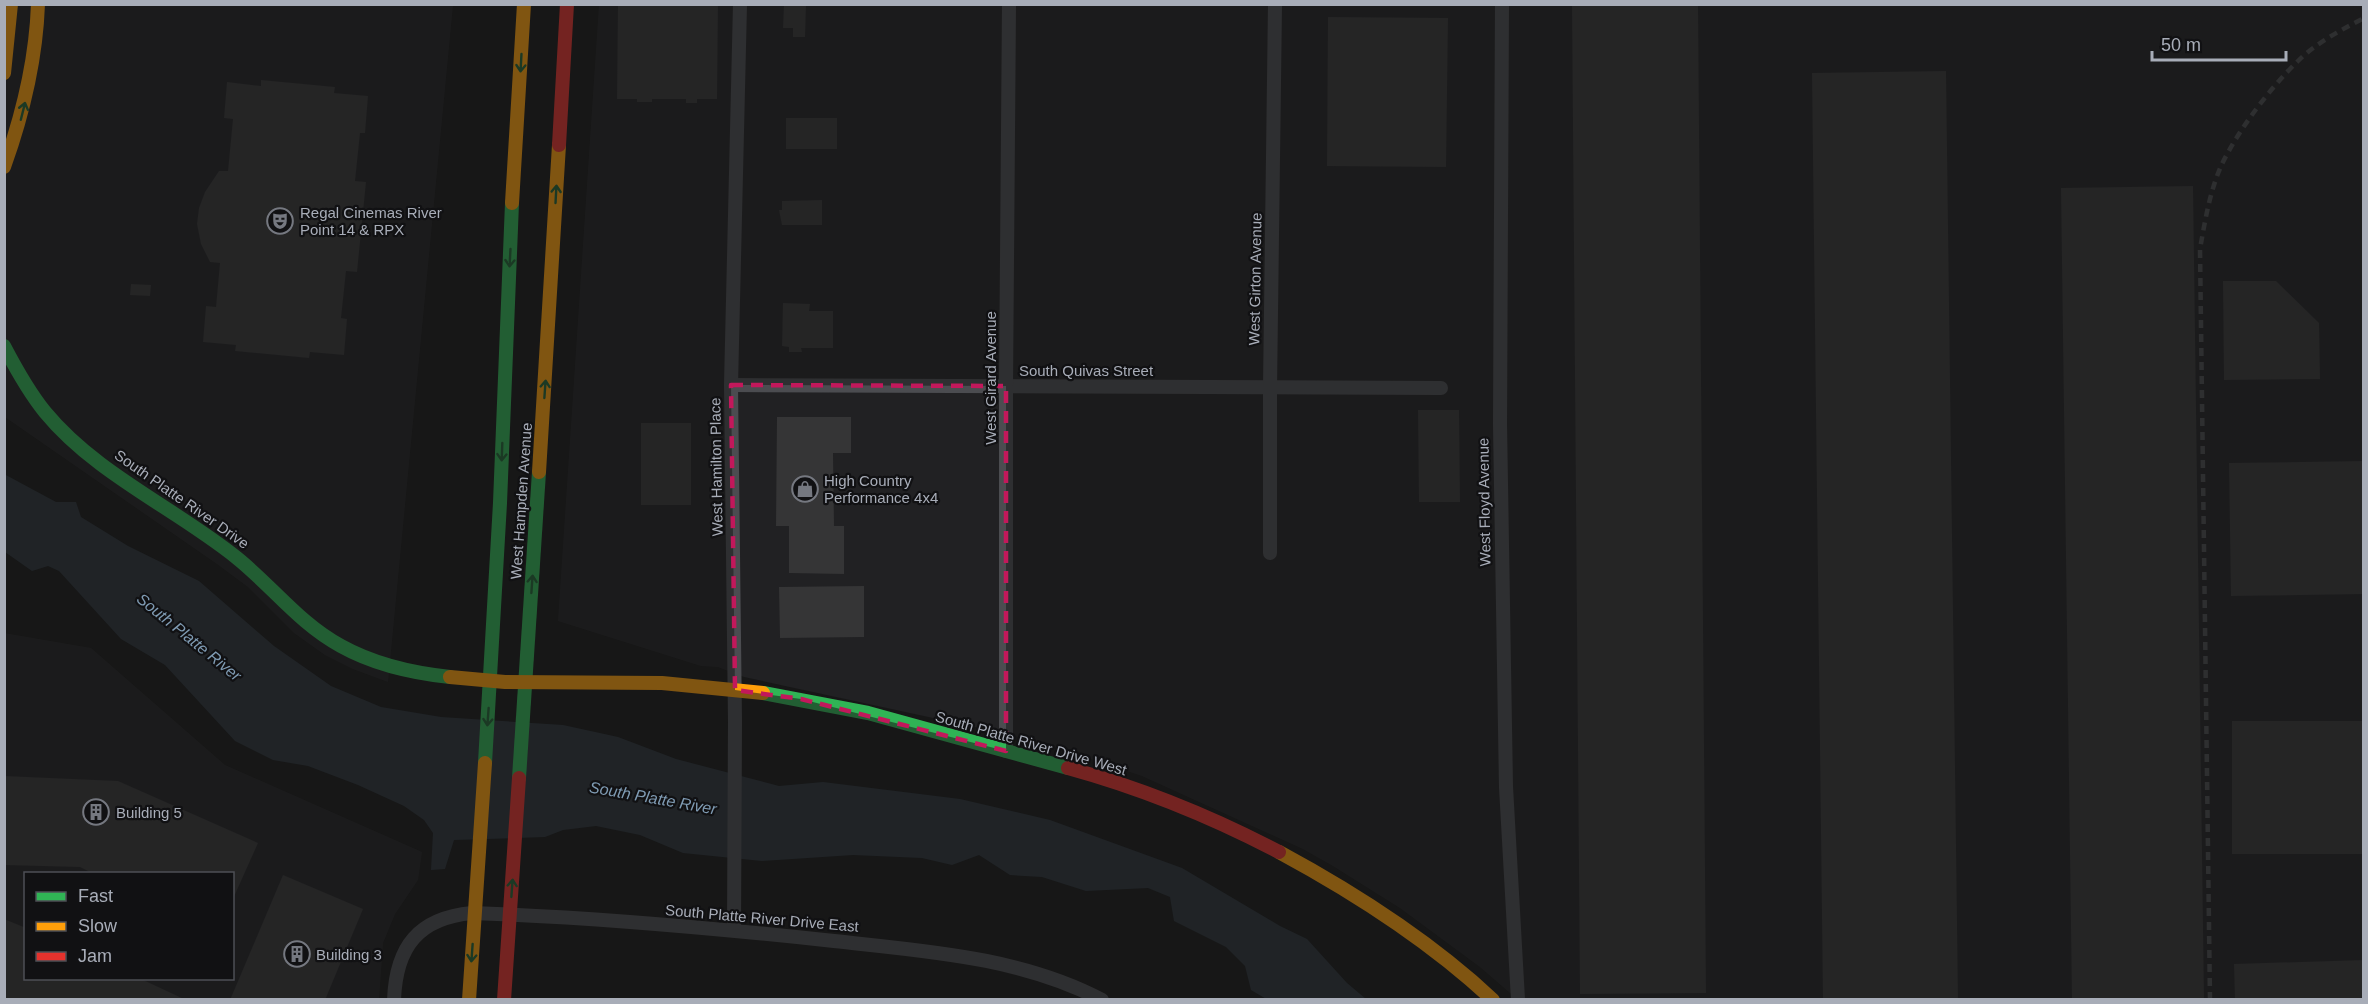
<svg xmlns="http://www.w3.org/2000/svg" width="2368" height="1004" font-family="Arial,sans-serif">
<rect width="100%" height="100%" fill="#171717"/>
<g fill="#212123" fill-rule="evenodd">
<path d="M4,5H453L388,682L353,669L325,655L294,633L248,587L217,564L5,417Z"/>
<path d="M599,5H2363V999H1517L1480,967L1400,908L1333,866L1303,849L1142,776L1061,749L1007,734L744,677L718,667L701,666L558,621Z"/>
<path d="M4,633L91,648L225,765L422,852L418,880L395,914L383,943L379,999H5ZM26,874H232V978H26Z"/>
</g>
<path fill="#2a3239" d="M4,474L56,502H76L81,517L128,546L199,581L274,646L331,686L381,707L441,717L563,725L618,737L676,759L779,786L823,782L960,799L1050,820L1182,868L1280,926L1307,939L1347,983L1366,999L1268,1000L1251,990L1245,966L1226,947L1174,921L1170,897L1148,888L1086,891L1042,877L1010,875L979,855L952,865L922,858L853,855L762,861L683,853L640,835L596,826L563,830L545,837L454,840L445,869L431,870L433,833L424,820L404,806L358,785L308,766L273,760L235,741L165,665L121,639L59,571L48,566L32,571L5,552Z"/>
<g fill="#353536">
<path d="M618,4H718L717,99H697V103H686V99H652V102H637V99H617Z"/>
<path d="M1572,4H1698L1706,993L1580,994Z"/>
<path d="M784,5H806L805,37H793V28H783Z"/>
<path d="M1328,17L1448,18L1446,167L1327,166Z"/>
<path d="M1946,71L1958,1000H1823L1812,73Z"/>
<path d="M261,80L335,87L334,93L368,96L365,133H360L355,181L366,182L357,272L346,271L341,318L347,319L344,355L310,352L309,358L235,351L236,345L203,342L206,306L216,307L220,263L210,262L201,244L197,224L199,208L205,192L219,171H228L233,119L224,118L227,82L261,86Z"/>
<rect x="786" y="118" width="51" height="31"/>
<path d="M2193,186L2204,1000H2072L2061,188Z"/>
<path d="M822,200V225H782L779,210H782V201Z"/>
<path d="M2223,281H2276L2319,323L2320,379L2224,380Z"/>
<path d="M131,284L151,285L150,296L130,295Z"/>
<path d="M783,303L810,304L809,311H833V348H801L802,352H789V347L782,346Z"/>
<path d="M1418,410H1459L1460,502H1419Z"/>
<path d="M777,417H851V453H833L834,526H844V574L789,573V526H776Z"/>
<rect x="641" y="423" width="50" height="82"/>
<path d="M2364,461V594L2231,596L2229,463Z"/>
<path d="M864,586V637L780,638L779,587Z"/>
<rect x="2232" y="721" width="132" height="133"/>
<path d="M4,776L118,781L258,843L232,901V874H94L80,867L4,865Z"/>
<path d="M283,875L363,909L325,1000H230Z"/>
<path d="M4,919L26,928V978H139L186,1000H4Z"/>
<path d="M2364,960V1000H2235L2234,964Z"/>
</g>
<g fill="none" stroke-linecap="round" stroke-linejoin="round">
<g stroke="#4b4c50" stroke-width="14">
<path d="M1502,4L1500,424L1506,787L1518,1000"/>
<path d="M731,385L1441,388"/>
<path d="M1270,553V388L1275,4"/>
<path d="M1006,751V386L1009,4"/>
<path d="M734,930L735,721L731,385L740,4"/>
<path d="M394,1000C396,946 419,918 472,913C593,917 714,928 834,941C924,951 1021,957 1102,1000"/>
</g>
<g stroke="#30b455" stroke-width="14">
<path d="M4,346C16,369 28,391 45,412C96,474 175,508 237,558C273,587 300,624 341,646C375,665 412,673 450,677"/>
<path d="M763,693L868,713L1068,768"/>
<path d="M485,763L500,503L512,203"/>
<path d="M519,778L539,472"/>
</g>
<g stroke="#ff9f0a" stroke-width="14">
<path d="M4,73L11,4"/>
<path d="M4,167C23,114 36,61 38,4"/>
<path d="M512,203L524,4"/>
<path d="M539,472L559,145"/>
<path d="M450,677L505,682L662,683L763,693"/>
<path d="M1279,852C1355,893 1430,941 1493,1000"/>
<path d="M469,1000L485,763"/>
</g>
<g stroke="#e5322d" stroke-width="14">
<path d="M559,145L567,4"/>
<path d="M1068,768C1141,788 1212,817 1279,852"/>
<path d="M504,1000L519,778"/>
</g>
<path stroke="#4b4c4f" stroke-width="4.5" stroke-dasharray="8 6" stroke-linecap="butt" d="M2210,1000L2200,249C2205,221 2210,190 2222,164C2239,129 2270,88 2298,61C2316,43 2341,30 2364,18"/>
</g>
<defs><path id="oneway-shaft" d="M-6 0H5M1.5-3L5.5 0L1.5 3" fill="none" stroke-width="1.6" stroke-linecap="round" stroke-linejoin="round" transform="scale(1.5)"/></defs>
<g stroke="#206234">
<use href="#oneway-shaft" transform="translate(521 63) rotate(93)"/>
<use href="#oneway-shaft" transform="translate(23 111) rotate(-76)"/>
<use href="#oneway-shaft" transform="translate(556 194) rotate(-87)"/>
<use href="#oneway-shaft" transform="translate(510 258) rotate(93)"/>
<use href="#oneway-shaft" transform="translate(545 389) rotate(-86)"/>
<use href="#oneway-shaft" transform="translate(502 452) rotate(92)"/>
<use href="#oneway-shaft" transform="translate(532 584) rotate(-86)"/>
<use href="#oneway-shaft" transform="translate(488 717) rotate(94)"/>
<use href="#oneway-shaft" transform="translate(512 888) rotate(-86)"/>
<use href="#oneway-shaft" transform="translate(472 953) rotate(94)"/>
</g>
<path d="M0 0H2368V1004H0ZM731,385L1006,386V751L801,699L735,690Z" fill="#171717" fill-opacity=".55" fill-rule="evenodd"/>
<path fill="none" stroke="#c2185b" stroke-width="4.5" stroke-dasharray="12 8" stroke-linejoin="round" d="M731,385L1006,386V751L801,699L735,690Z"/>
<defs>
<g id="theatre-ring" transform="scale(1.35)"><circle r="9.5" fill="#111113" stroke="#757880" stroke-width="1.5"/><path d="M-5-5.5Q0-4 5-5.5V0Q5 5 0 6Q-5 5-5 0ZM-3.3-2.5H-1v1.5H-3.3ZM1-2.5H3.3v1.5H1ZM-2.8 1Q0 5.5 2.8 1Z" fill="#757880"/></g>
<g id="shop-ring" transform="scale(1.35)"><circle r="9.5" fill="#111113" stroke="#757880" stroke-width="1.5"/><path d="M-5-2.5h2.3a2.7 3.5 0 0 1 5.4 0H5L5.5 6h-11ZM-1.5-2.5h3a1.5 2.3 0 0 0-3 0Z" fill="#757880"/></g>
<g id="building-ring" transform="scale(1.35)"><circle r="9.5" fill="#111113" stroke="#757880" stroke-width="1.5"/><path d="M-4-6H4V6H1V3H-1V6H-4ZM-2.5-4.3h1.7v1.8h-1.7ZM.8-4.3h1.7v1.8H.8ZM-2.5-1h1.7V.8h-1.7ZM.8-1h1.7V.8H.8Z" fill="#757880"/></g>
</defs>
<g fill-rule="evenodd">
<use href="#theatre-ring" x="280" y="221"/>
<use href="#shop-ring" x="805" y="489"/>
<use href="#building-ring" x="96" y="812"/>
<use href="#building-ring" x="297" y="954"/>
</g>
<g text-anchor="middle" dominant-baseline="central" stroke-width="4.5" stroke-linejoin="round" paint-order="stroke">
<g font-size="15" fill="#a8adb8" stroke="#111113" text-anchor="start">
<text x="300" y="212">Regal Cinemas River<tspan x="300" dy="17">Point 14 &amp; RPX</tspan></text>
<text x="824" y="480">High Country<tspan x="824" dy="17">Performance 4x4</tspan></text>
<text x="116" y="812">Building 5</text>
<text x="316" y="954">Building 3</text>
</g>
<g font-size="15" fill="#a8adb8" stroke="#111113">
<text transform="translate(1255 279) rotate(-89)">West Girton Avenue</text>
<text x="1086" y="370">South Quivas Street</text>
<text transform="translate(990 378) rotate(-90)">West Girard Avenue</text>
<text transform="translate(716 467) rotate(-91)">West Hamilton Place</text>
<text transform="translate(182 499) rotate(35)">South Platte River Drive</text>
<text transform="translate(521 501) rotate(-86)">West Hampden Avenue</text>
<text transform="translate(1484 502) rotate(-91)">West Floyd Avenue</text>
<text transform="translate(1031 743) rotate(16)">South Platte River Drive West</text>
<text transform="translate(762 918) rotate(5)">South Platte River Drive East</text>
</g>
<g font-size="16" font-style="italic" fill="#7f9bb3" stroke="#111113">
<text transform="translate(189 637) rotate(39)">South Platte River</text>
<text transform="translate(653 798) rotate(10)">South Platte River</text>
</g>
</g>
<rect width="2368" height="1004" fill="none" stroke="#a8adb8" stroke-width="12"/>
<rect x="24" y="872" width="210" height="108" fill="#111113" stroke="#4d4f55" stroke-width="1.5"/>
<rect x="36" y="892" width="30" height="9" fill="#30b455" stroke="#4d4f55" stroke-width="1.5"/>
<text x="78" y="902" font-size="18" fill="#a8adb8">Fast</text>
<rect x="36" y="922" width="30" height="9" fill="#ff9f0a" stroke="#4d4f55" stroke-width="1.5"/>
<text x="78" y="932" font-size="18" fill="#a8adb8">Slow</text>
<rect x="36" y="952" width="30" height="9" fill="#e5322d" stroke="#4d4f55" stroke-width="1.5"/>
<text x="78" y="962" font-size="18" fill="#a8adb8">Jam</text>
<path d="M2152 51v9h134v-9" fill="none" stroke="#a8adb8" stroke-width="3"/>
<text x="2161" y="51" font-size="18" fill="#a8adb8" stroke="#111113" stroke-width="4.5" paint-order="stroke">50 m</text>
</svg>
